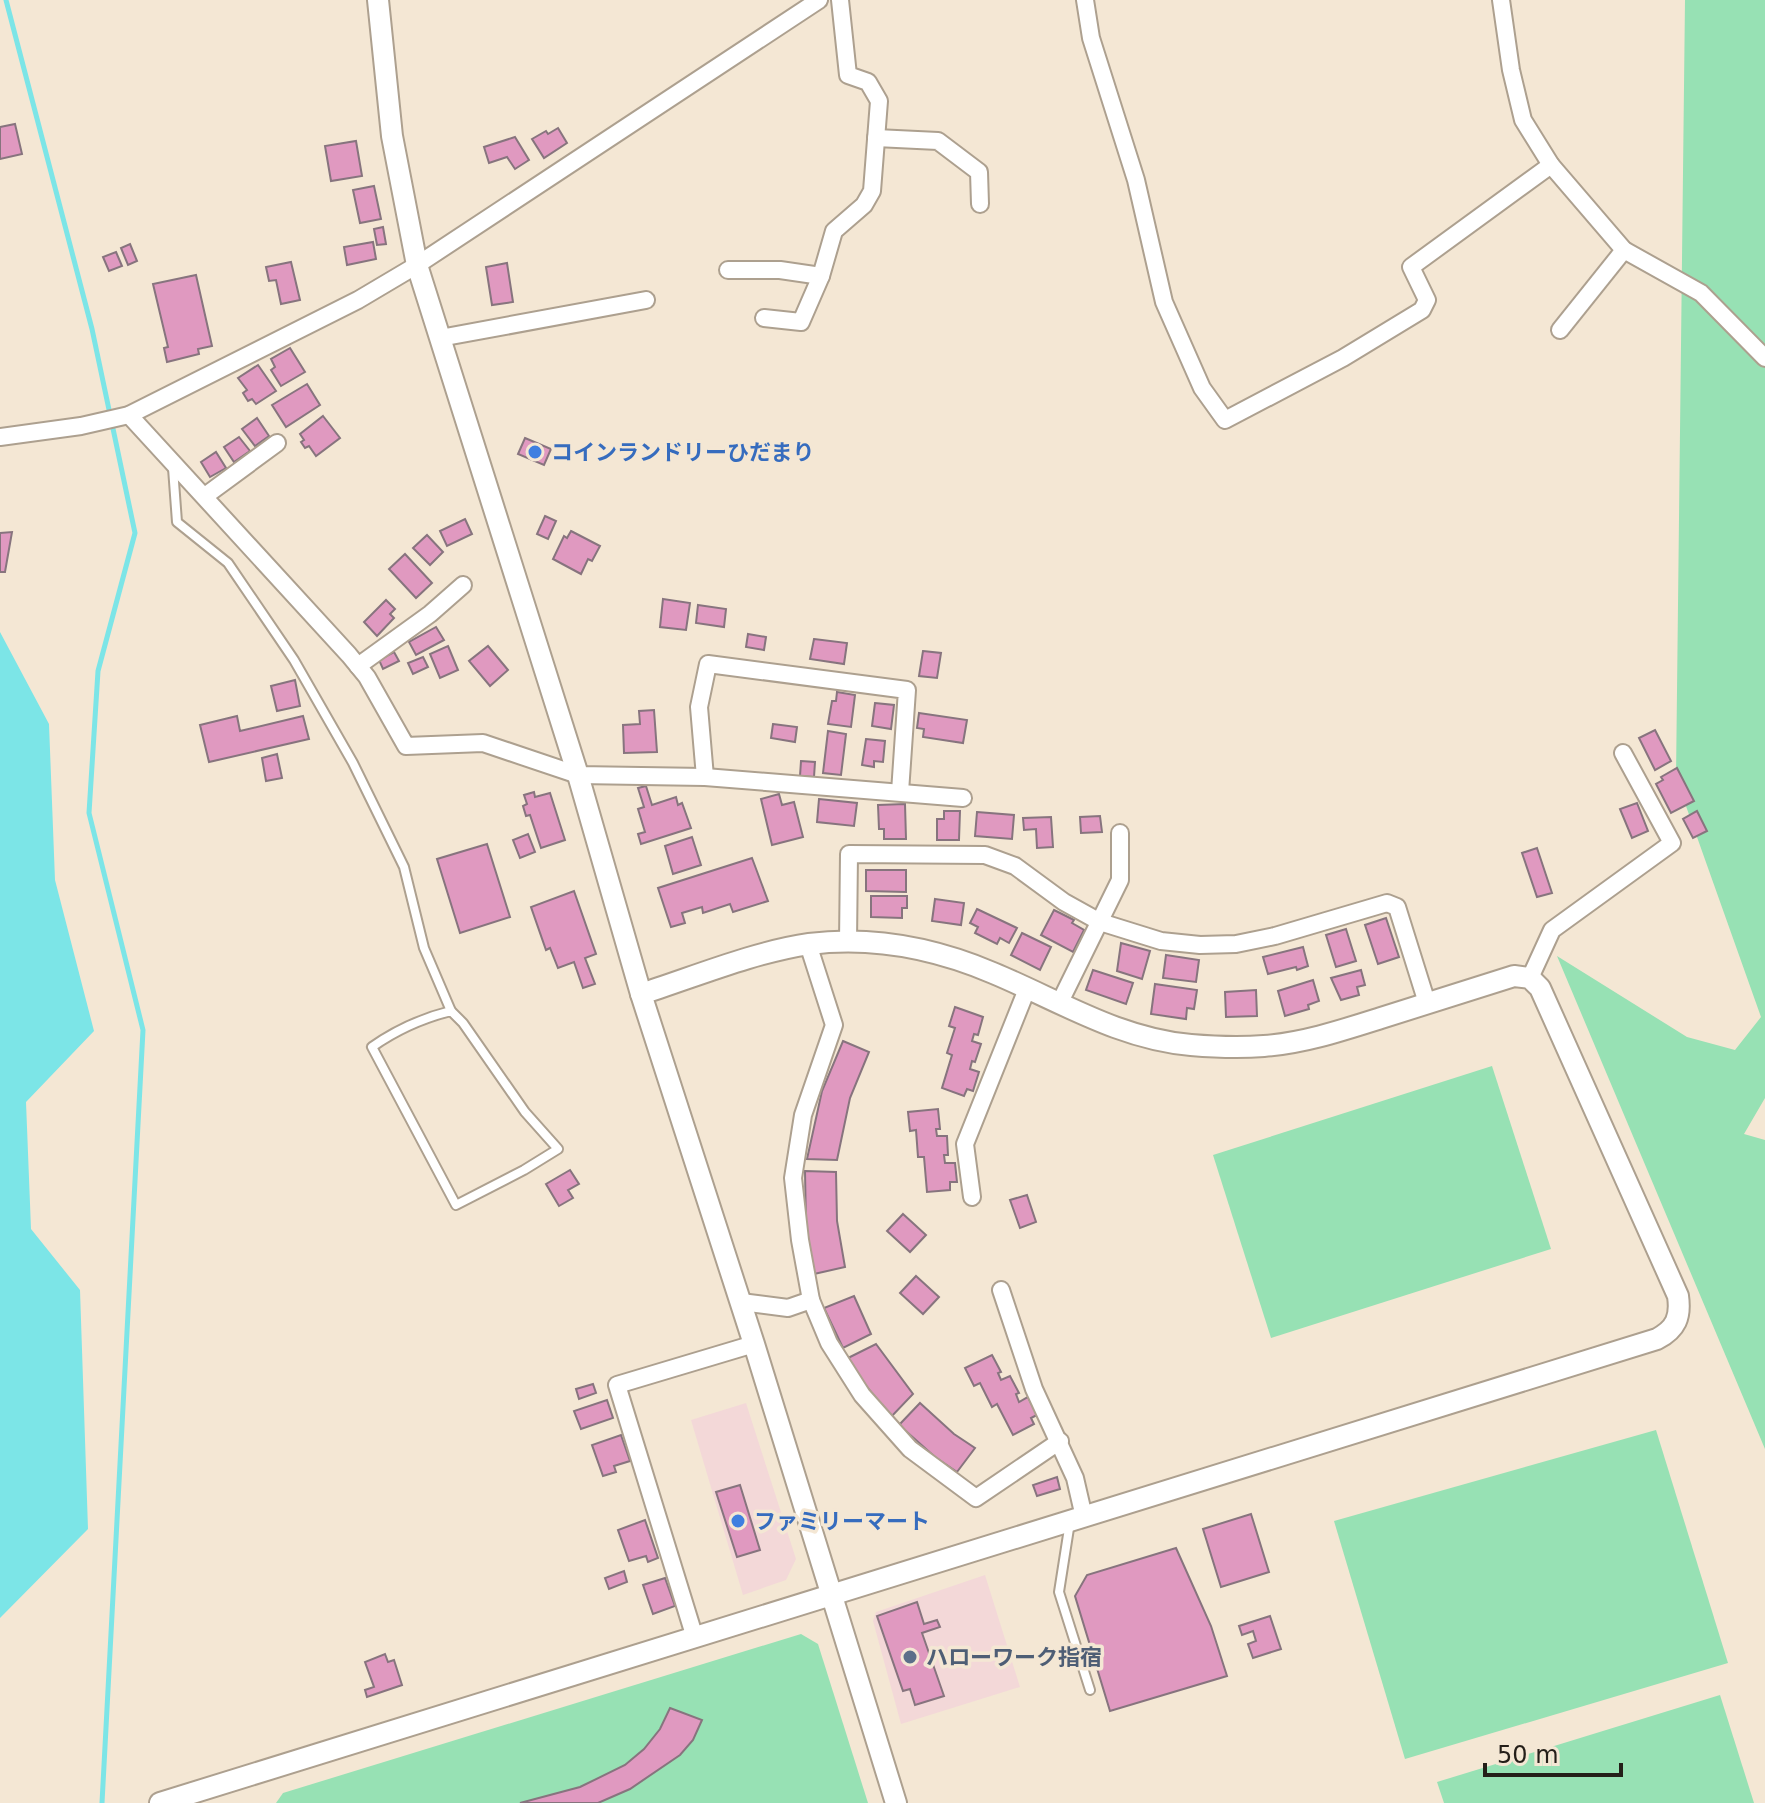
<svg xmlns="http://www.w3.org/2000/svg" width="1765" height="1803" font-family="'DejaVu Sans','Noto Sans JP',sans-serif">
<rect width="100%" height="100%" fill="#f4e7d4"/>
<g fill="#f3d8d8">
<path d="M746,1403L796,1559L786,1580L743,1595L691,1420Z"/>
<path d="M985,1575L1020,1687L901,1724L873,1621L876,1612Z"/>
</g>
<g fill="#97e1b4">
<path d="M1685,0H1765V1098L1744,1134L1765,1140V1449L1557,956L1687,1037L1735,1050L1761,1017L1676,778Z"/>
<path d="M1492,1066L1551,1249L1271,1338L1213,1155Z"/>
<path d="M1656,1430L1728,1663L1405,1759L1334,1521Z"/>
<path d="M801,1634L818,1644L868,1803H276L283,1793Z"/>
<path d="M1720,1695L1754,1803H1444L1437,1782Z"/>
</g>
<path fill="#7ce5e7" d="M0,632L49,724L55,880L94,1031L26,1102L31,1229L80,1290L88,1529L0,1618Z"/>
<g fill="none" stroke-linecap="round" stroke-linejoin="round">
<path stroke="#7ce5e7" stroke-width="5" d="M6,0L92,329L135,533L98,671L89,813L143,1030L102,1803"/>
</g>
<g fill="#e099c0" stroke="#87747e" stroke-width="2">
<path d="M15,124L22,154L0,159V127Z"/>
<path d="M558,128L567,143L544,158L532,139L546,131L548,134Z"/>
<path d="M515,137L529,160L515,169L507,157L489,163L484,147Z"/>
<path d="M356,141L362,176L331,181L325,146Z"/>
<path d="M374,186L381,219L360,223L353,190Z"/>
<path d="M383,227L386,244L377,245L374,229Z"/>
<path d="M373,242L376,259L347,265L344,247Z"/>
<path d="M130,244L137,261L128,265L121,248Z"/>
<path d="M116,252L122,266L109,271L103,257Z"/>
<path d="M291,262L300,300L281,304L276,280L269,281L266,267Z"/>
<path d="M507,263L513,302L492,305L486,267Z"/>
<path d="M196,275L212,346L198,349L199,354L167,362L164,348L168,347L153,284Z"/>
<path d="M290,348L305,372L281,386L271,370L275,367L271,359Z"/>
<path d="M258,365L276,391L256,404L252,399L248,401L243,393L247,390L238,378Z"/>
<path d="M307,384L320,405L286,427L272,405Z"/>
<path d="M323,416L340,438L316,456L309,446L305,448L301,442L304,440L300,434Z"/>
<path d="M257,418L269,436L255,446L242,429Z"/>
<path d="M239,437L250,451L234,462L224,447Z"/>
<path d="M525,438L551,449L544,465L518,454Z"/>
<path d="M216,452L226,468L210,477L201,462Z"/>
<path d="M545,516L556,521L548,539L537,534Z"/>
<path d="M465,519L472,534L447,546L440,531Z"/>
<path d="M571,531L600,546L592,561L588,559L581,574L553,559L564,536L567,538Z"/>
<path d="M12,532L5,572H0V533Z"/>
<path d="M427,535L443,552L430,565L413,548Z"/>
<path d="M405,554L432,583L416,598L389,569Z"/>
<path d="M663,599L690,603L686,630L660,627Z"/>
<path d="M386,600L395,609L390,614L394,618L377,636L364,622Z"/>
<path d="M698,605L726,609L724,627L696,623Z"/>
<path d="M436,627L444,640L416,655L409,642Z"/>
<path d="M748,634L766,637L764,650L746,647Z"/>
<path d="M814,639L847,643L844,664L810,659Z"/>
<path d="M448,646L458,670L440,678L430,654Z"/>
<path d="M488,646L508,670L490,686L469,661Z"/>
<path d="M923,651L941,653L937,678L919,676Z"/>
<path d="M394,652L399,661L383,669L379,660Z"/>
<path d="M423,657L428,667L413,674L408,663Z"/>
<path d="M295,680L300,706L277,711L271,686Z"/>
<path d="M837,692L855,695L851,727L828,724L832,701H836Z"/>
<path d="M875,703L894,705L891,729L872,726Z"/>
<path d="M654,710L657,752L624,753L623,725L640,724L639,711Z"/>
<path d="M919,713L967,720L963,743L923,737L924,729L917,728Z"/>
<path d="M237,716L240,731L303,716L309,739L209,762L200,725Z"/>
<path d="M773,724L797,727L795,742L771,738Z"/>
<path d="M1655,730L1671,761L1655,770L1639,738Z"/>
<path d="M828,731L846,734L841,775L823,773Z"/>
<path d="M866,739L885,741L883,762L874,761V767L862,765Z"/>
<path d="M277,754L282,778L266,781L262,758Z"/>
<path d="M801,761L815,762L814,777L800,776Z"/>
<path d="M1677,768L1694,801L1671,813L1656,784L1663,780L1661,777Z"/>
<path d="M646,786L652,805L676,797L678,805L682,803L691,828L641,844L638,834L645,832L638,809L644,807L638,788Z"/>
<path d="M534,792L535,797L550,793L565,840L541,848L530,815L526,816L523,806L527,804L524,795Z"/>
<path d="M779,794L782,805L794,802L803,837L772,845L761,799Z"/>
<path d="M819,799L857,803L854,826L817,822Z"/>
<path d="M1637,803L1648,831L1632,838L1620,809Z"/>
<path d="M905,804L906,839H884V829H879L878,805Z"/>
<path d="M944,811H960L959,840H937V819H944Z"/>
<path d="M1697,811L1707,831L1693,838L1683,819Z"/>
<path d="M977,812L1014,815L1012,839L975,836Z"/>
<path d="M1100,816L1102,832L1081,833L1080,817Z"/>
<path d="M1051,817L1053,847L1037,848L1036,829L1024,830L1023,818Z"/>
<path d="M528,834L535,852L520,858L513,840Z"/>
<path d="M692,837L701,865L673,874L665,846Z"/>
<path d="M487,844L510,917L460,933L437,859Z"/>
<path d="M1537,848L1552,893L1537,897L1522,853Z"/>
<path d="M752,858L768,901L733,912L730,904L703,913L702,907L682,913L685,923L671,927L658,888Z"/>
<path d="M866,870H906V892L866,891Z"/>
<path d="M574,891L596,954L585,958L595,984L583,988L574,962L558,968L550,948L546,950L531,907Z"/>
<path d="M871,896H907V908H902V918L871,917Z"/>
<path d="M935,899L964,903L961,925L932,921Z"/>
<path d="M977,909L1017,928L1009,943L1000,938L997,944L975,933L978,927L970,923Z"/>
<path d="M1054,910L1074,920L1072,923L1084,930L1073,952L1041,935Z"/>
<path d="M1386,918L1399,957L1378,964L1365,925Z"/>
<path d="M1346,929L1356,961L1336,967L1326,935Z"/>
<path d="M1022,933L1051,947L1040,970L1011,955Z"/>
<path d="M1121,943L1150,951L1142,979L1117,971Z"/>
<path d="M1303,947L1308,966L1297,970L1296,967L1268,974L1263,957Z"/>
<path d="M1166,955L1199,960L1196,982L1163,978Z"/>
<path d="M1093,970L1133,983L1126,1004L1086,990Z"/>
<path d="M1361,970L1365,985L1357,987L1359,995L1341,1000L1331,978Z"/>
<path d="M1313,980L1319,1001L1308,1005L1309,1009L1285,1016L1278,991Z"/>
<path d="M1155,984L1197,990L1194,1009L1187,1008L1186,1019L1151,1014Z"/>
<path d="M1256,990L1257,1016L1226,1017L1225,992Z"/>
<path d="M955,1007L983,1017L978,1035L974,1034L972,1041L981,1044L975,1062L972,1061L970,1069L979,1072L973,1091L967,1089L964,1096L942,1088L952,1055L947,1053L955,1028L949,1026Z"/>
<path d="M843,1041L869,1052L850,1098L837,1160L807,1159L822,1091Z"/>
<path d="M938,1109L940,1129H936L937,1136H947L948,1155H944L945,1163H955L957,1182H950V1190L927,1192L924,1157H918L916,1130L910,1131L908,1112Z"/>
<path d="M570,1170L579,1184L568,1190L573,1198L559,1206L546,1184Z"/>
<path d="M805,1171L836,1172L837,1221L845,1267L814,1274L806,1225Z"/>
<path d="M1027,1195L1036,1222L1020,1228L1010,1200Z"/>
<path d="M903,1214L926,1235L910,1252L887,1231Z"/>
<path d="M916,1276L939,1297L923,1314L900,1293Z"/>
<path d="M854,1296L871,1334L843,1348L824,1308Z"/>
<path d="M876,1344L913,1394L891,1417L860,1378L848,1358Z"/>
<path d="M992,1355L1001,1372L998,1373L1001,1380L1010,1376L1019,1393L1016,1394L1019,1402L1028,1397L1037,1415L1031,1418L1034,1424L1013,1435L997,1404L992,1407L980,1383L974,1386L965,1368Z"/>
<path d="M593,1384L596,1393L579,1399L576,1389Z"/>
<path d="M607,1400L613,1418L581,1429L574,1411Z"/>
<path d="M920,1403L954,1434L975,1448L957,1472L935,1457L899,1425Z"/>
<path d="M621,1435L630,1461L614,1466L616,1472L603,1476L592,1445Z"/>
<path d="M1057,1477L1060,1489L1037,1496L1033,1485Z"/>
<path d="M740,1485L760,1550L737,1557L716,1492Z"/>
<path d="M1251,1514L1269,1572L1221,1587L1203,1529Z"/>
<path d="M645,1520L658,1558L648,1562L646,1556L629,1561L618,1530Z"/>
<path d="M1176,1548L1211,1626L1227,1676L1110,1711L1075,1596L1087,1575Z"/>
<path d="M624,1571L627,1582L609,1589L605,1578Z"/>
<path d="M665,1578L675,1606L653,1614L643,1585Z"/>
<path d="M917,1602L924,1624L937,1620L940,1627L922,1633L944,1696L915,1705L910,1689L903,1691L877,1616Z"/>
<path d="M1270,1616L1281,1649L1253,1658L1248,1644L1256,1641L1253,1631L1242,1635L1239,1626Z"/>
<path d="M385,1654L388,1662L394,1660L402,1685L367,1697L365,1690L374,1687L365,1662Z"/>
<path d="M670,1708L702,1720L693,1740L680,1755L630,1789L598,1803H520L580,1787L625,1765L644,1749L660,1729Z"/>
</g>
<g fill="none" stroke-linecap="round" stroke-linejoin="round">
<g stroke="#ada08f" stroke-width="12">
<g id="service">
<path d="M173,468L177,522L228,563L294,660L353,763L404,867L424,948L451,1011"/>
<path d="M451,1011L463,1023L525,1112L558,1149L524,1170L456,1205L372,1047C396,1030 423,1018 451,1011Z"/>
<path d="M1070,1522L1059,1592L1090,1690"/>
</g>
</g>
<g stroke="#ada08f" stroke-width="20">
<g id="minor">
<path d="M1085,0L1091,38L1136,180L1164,302L1202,388L1225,420L1343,358L1422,310L1427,300L1411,267L1551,165"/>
<path d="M1501,0L1511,70L1523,120L1551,165L1624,250L1701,293L1765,358"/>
<path d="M876,138L938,141L979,172L980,204"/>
<path d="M728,270H780L821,276"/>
<path d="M764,318L801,322L821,276L834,231L864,205L872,191L879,101L868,82L848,75L840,0"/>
<path d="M1560,330L1624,250"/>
<path d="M440,338L646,300"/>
<path d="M129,415L349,655L367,677L406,746L483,743L578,775L705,777L963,798"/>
<path d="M0,437L81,426L129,415L358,300L417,265L819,0"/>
<path d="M205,496L277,443"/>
<path d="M358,666L430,614L463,585"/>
<path d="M705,777L699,707L708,664L907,690L900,792"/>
<path d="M848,942L849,854L985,855L1015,866L1064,902L1100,922L1161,941L1200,945L1236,944L1275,936L1387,903L1397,907L1427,1003"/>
<path d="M808,944L834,1025L803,1115L793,1178L800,1240L811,1300L829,1343L862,1395L910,1449L976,1498L1060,1441"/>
<path d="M1530,978L1552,930L1672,843L1623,753"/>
<path d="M1059,1004L1120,880V833"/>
<path d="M972,1197L965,1144L1027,989"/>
<path d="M1001,1290L1034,1389L1075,1478L1084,1517"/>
<path d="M741,1302L788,1308L811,1300"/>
<path d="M695,1638L617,1385L754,1344"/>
</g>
</g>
<g stroke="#ada08f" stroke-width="24">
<g id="tertiary">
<path d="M378,0L392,136L417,265L578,775L641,994L754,1344L896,1803"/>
<path d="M160,1803L1657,1339C1676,1329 1681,1317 1678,1296L1540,988L1530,978L1514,976C1470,990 1426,1004 1381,1018C1343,1030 1304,1043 1264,1046C1239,1048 1215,1047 1191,1045C1119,1039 1058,1000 993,973C934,948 873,936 809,944C754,952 694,977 641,994"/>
</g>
</g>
<use href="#service" stroke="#fff" stroke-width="8"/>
<use href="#minor" stroke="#fff" stroke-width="16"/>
<use href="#tertiary" stroke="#fff" stroke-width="20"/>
</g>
<g fill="#3f7fe0" stroke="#f4e7d4" stroke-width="3">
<circle cx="535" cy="452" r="8"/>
<circle cx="738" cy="1521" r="8"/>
</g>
<circle fill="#5c6f8a" stroke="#f4e7d4" stroke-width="3" cx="910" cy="1657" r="8"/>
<g text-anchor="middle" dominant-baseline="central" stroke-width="7" stroke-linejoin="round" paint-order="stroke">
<g font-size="22" font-weight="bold" fill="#366cbe" stroke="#f4e7d4" text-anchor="start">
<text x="551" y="452">コインランドリーひだまり</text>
<text x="754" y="1521">ファミリーマート</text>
</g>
<g font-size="22" font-weight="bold" fill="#4e5e75" stroke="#f4e7d4" text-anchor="start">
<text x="926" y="1657">ハローワーク指宿</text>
</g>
</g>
<path d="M1485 1763v12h136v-12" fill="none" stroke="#241f19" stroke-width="4"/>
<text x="1497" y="1763" font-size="24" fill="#241f19" stroke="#f4e7d4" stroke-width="6" paint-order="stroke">50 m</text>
</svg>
